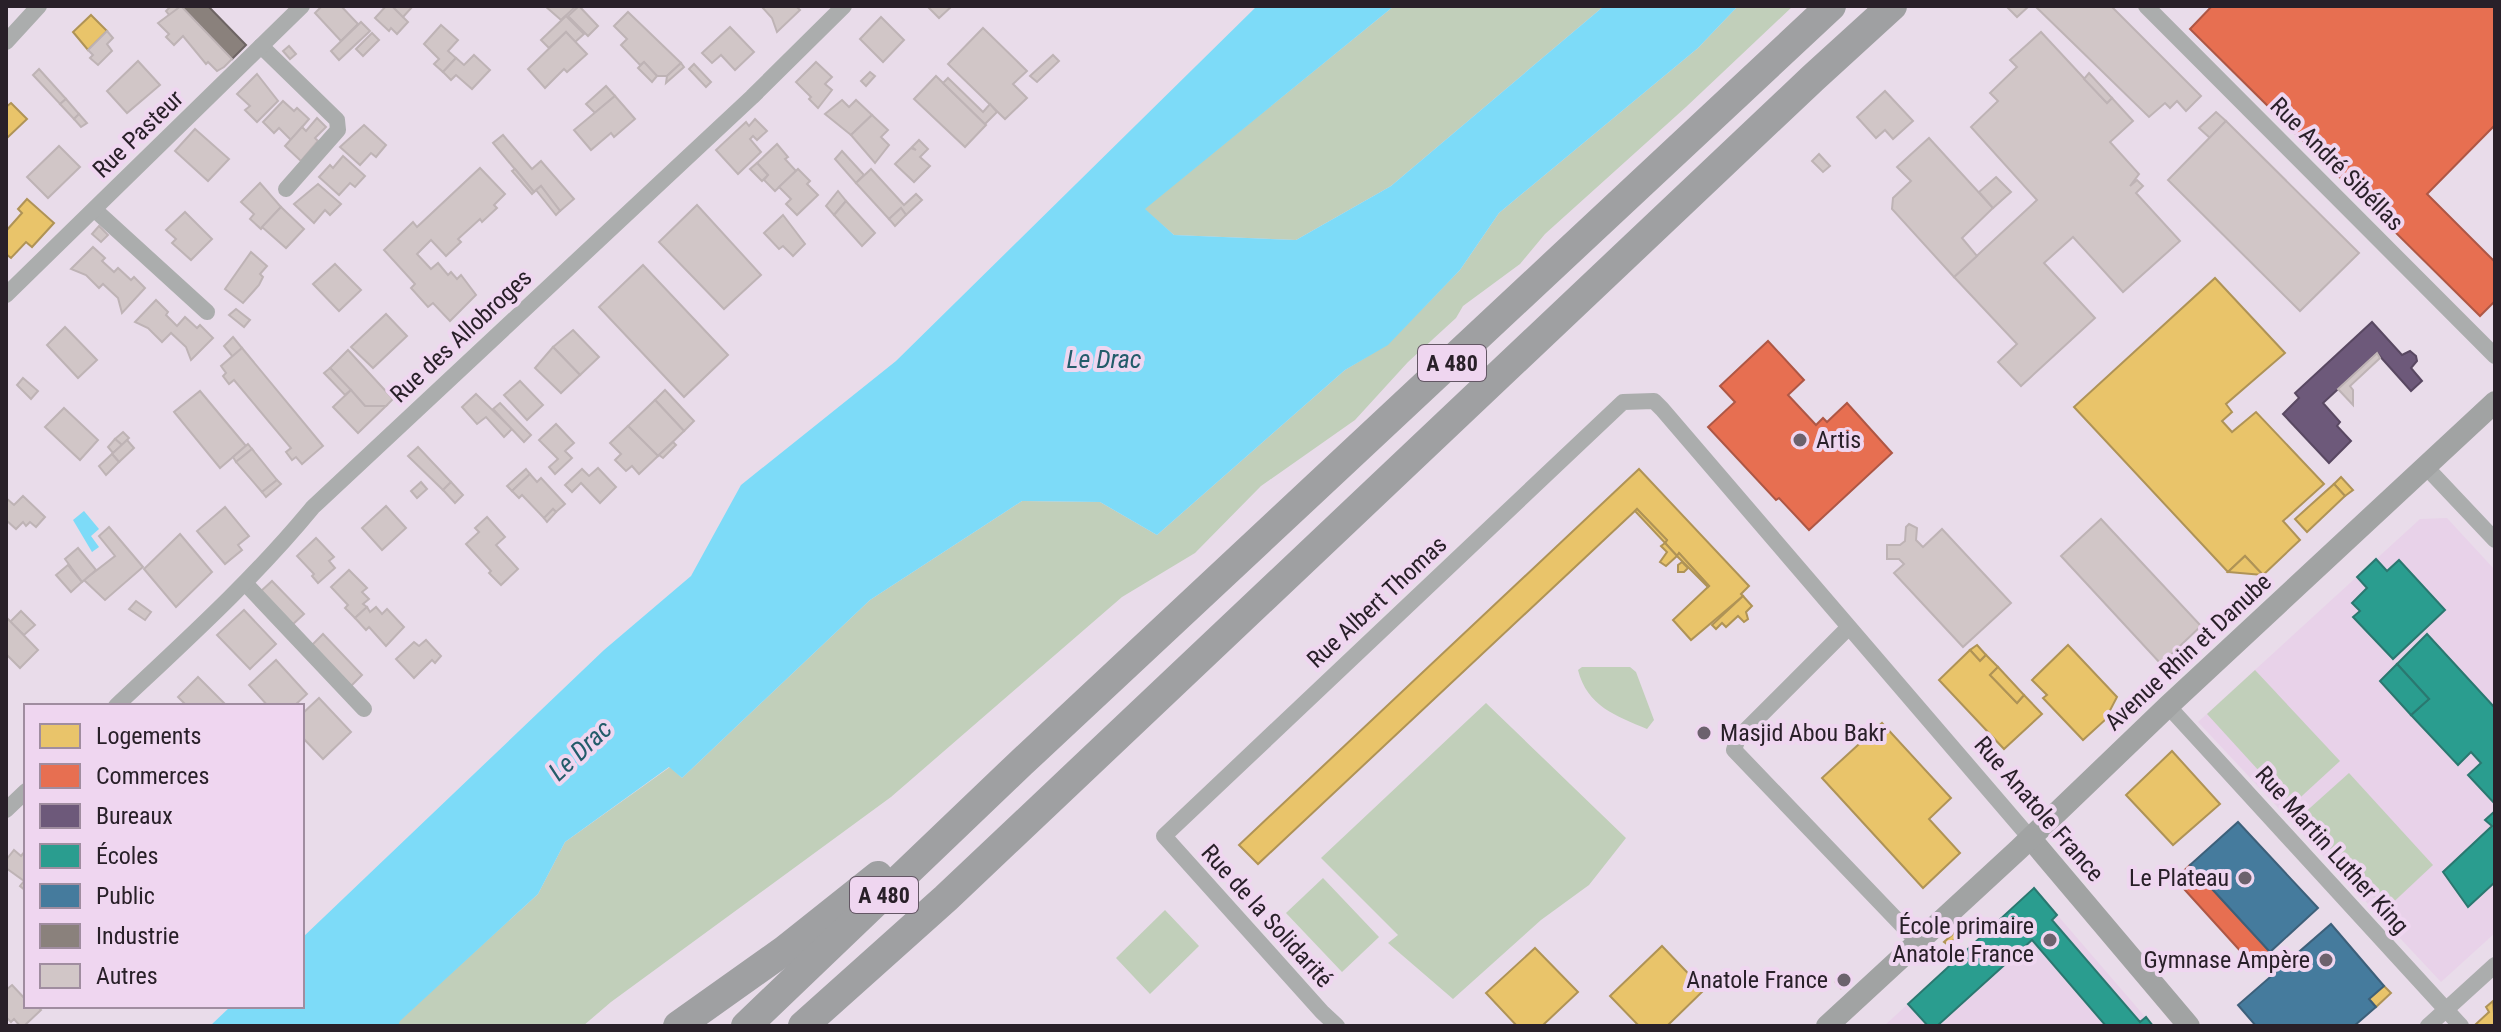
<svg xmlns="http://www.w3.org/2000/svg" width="2501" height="1032" font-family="'Roboto Condensed',sans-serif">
<rect width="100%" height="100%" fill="#e9dcea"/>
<g fill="#e8d2e9">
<path d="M2447,518L2495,570V933L2441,982L2198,722L2420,519Z"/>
<path d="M2034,888L2153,1026H1884Z"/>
</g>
<g fill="#c1cfba">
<path d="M1394,6H1604L1391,186L1296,240L1174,235L1144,209Z"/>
<path d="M1738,6H1793L1686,107L1545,234L1520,264L1463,306L1456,318L1408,362L1355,420L1261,486L1195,553L1122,597L891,797L611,1002L583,1026H398L399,1021L538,894L565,842L670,767L682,778L870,600L1022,501L1100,502L1157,535L1345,370L1388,344L1460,270L1499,213L1698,48Z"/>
<path d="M1582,667H1630L1636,672L1654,720L1647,729C1616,716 1587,706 1578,670Z"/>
<path d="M2255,670L2340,761L2291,806L2207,714Z"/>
<path d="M1486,703L1626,838L1589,885L1541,920L1453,999L1388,943L1398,935L1321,858Z"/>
<path d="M2349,773L2433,865L2385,910L2301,816Z"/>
<path d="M1323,878L1379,937L1342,972L1286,913Z"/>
<path d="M1165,910L1199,946L1150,994L1116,958Z"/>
</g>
<g fill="#7ddbf8">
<path d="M1257,6H1394L1145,209L1174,235L1296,240L1391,186L1604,6H1738L1698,48L1499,213L1460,270L1388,345L1345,370L1157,535L1100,502L1022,501L870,600L682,778L669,767L565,842L538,894L400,1021L398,1026H210L231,1006H302V938L604,650L691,576L741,485L896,361Z"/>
<path d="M84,511L99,529L91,536L99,547L92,552L73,520Z"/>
</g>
<g fill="#e9c46a" stroke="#af9356" stroke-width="2">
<path d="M91,15L107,31L88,50L73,32Z"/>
<path d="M11,103L27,119L6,139V107Z"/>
<path d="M27,199L54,223L32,247L26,242L11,258L6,254V231L22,213L18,209Z"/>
<path d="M2215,278L2285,353L2226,404L2232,412L2222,421L2232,432L2256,412L2324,484L2283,521L2300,540L2263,575L2245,556L2228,572L2074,407Z"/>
<path d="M1639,469L1749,586L1741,594L1743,596L1691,640L1673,620L1709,586L1679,553L1677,556L1665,543L1667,540L1637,509L1258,864L1239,845Z"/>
<path d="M2341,477L2353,490L2345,496L2334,484Z"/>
<path d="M2334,484L2345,496L2307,532L2295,519Z"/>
<path d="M1637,509L1667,540L1665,543L1635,511Z"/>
<path d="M1665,543L1677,556L1666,566L1660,562L1667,552L1661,546Z"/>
<path d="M1679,553L1709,586L1708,587L1677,556Z"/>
<path d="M2245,556L2263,575L2228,572Z"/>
<path d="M1682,562L1688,568L1684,572H1678V565Z"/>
<path d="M1743,596L1752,606L1746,612L1748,619L1744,622L1738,616L1726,627L1722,623L1716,629L1712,625Z"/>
<path d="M1977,645L1986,655L1980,661L1970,650Z"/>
<path d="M2068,645L2117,697L2105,720L2083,740L2043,698L2047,695L2032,680Z"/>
<path d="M1970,650L1980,661L1986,655L1998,667L1990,675L2017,703L2024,695L2042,714L2004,749L1939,680Z"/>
<path d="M1998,667L2024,695L2017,703L1990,675Z"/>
<path d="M1882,723L1951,798L1929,819L1960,853L1923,888L1822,778Z"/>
<path d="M2172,751L2220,804L2173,845L2126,795Z"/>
<path d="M1954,933L1957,937L1948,945L1944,942Z"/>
<path d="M1662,946L1704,990L1667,1026H1639L1610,996Z"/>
<path d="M1535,948L1578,992L1542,1026H1517L1486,993Z"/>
<path d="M1846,973L1851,978L1841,988L1836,982Z"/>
<path d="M2384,986L2391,993L2376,1007L2369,999Z"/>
<path d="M2493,1001L2495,1026H2478L2476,1024L2489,1012L2486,1007Z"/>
</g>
<g fill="#e76f51" stroke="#ae5745" stroke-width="2">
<path d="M2212,6H2495V125L2427,194L2495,262V301L2480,316L2190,29Z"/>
<path d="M1768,341L1804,380L1788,395L1816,425L1823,418L1827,422L1847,403L1892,453L1809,530L1779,498L1776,500L1708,427L1735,402L1720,386Z"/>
<path d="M2190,865L2270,952L2254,966L2175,879Z"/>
</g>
<path fill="#6d597a" stroke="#594862" stroke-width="2" d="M2372,322L2402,355L2410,351L2416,356L2417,361L2411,368L2422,381L2411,391L2377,353L2323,403L2340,422L2337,426L2351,441L2329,463L2283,414L2299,398L2295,393Z"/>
<g fill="#2a9d8f" stroke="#2a7870" stroke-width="2">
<path d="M2376,559L2387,571L2399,560L2445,610L2393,659L2353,617L2360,611L2352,603L2367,588L2357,577Z"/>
<path d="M2427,634L2495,708V804L2468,775L2481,763L2471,752L2458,765L2411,715L2429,699L2397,664Z"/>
<path d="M2397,664L2429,699L2411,715L2380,681Z"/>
<path d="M2495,811V882L2468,907L2443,872L2492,826L2485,820Z"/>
<path d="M2034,888L2057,915L2052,920L2140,1022L2146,1017L2153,1026H2106L2032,940L1937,1026H1928L1908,1004Z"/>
</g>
<g fill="#457b9d" stroke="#3d607a" stroke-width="2">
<path d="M2238,822L2318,908L2270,952L2190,865Z"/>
<path d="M2331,924L2384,986L2369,999L2376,1007L2354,1026H2256L2238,1005Z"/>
</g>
<path fill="#8a817c" stroke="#6d6463" stroke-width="2" d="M181,6H208L246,45L232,59Z"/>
<g fill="#d1c6c7" stroke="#beb3b5" stroke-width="2">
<path d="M171,6H181L170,16L166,11Z"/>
<path d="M181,6L232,59L224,67L217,71L208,62L206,64L183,36L174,45L166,37L169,34L158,23Z"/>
<path d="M322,6H341L358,24L341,41L315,13Z"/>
<path d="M386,6H392L408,22L397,34L391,28L389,31L375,18Z"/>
<path d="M392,6H413L403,17Z"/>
<path d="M545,6H573L574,8L561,20Z"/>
<path d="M579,6L598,26L588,36L568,16Z"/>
<path d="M761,6H796L800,10L777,32L772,18Z"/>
<path d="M927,6H952L939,18Z"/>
<path d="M2006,6H2029L2017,17Z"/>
<path d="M2035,6H2111L2201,96L2186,111L2177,101L2170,108L2165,103L2149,117Z"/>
<path d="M628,12L681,63L667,76H657L644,62L640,65L621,45L627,39L614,26Z"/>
<path d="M566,16L584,34L575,42L566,32L549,48L541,40Z"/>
<path d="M881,17L904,40L883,62L860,39Z"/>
<path d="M361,22L370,31L339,60L331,51Z"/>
<path d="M441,25L458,40L448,51L456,58L443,72L434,64L439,59L424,44Z"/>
<path d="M730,27L754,52L735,70L721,55L712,63L702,53Z"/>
<path d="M983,28L1027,71L1013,84L1027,98L1005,119L948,64Z"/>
<path d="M107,31L113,38L107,44L112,51L98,65L90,58L93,55L88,50Z"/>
<path d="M566,32L587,54L567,72L564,69L545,88L528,69Z"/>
<path d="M2041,32L2107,103L2112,98L2133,121L2110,142L2139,174L2130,186L2137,180L2143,186L2136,193L2180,241L2123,292L2073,237L2044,263L2095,318L2021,386L1998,362L2017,344L1954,277L2037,200L1971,127L1998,101L1990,93L2017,67L2010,60Z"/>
<path d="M372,33L379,40L363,56L356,49Z"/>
<path d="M289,46L296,54L290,59L283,51Z"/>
<path d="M474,55L490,70L472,89L456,75L451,80L443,72L456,58L464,65Z"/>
<path d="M1053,55L1059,61L1037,82L1030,76Z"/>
<path d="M138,61L160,85L127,113L107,91Z"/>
<path d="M644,62L657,76L652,82L638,68Z"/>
<path d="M816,62L832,77L825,84L832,90L818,108L809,99L811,97L796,82Z"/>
<path d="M681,63L684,67L666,83L667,76Z"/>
<path d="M694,64L711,82L706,87L689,69Z"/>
<path d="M39,69L66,99L60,104L33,75Z"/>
<path d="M870,72L875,76L866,86L861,81Z"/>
<path d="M2089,73L2112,98L2107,103L2084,79Z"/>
<path d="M257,74L278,101L257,122L245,110L250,106L237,94Z"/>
<path d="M936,76L986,125L965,147L914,99Z"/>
<path d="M948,78L983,112L990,104L997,112L985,124L943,83Z"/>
<path d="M606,86L615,96L595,113L586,104Z"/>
<path d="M1885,91L1913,121L1893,139L1885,130L1876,138L1857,117Z"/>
<path d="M615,96L635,119L614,137L611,133L591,150L574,130Z"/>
<path d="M66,99L79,114L74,119L60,104Z"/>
<path d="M842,100L849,107L856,100L872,115L851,135L825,114Z"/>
<path d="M283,101L294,111L297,108L309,119L291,140L279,128L274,133L263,122Z"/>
<path d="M2216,112L2226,121L2210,138L2199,128Z"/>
<path d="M79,114L87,123L81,127L74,119Z"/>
<path d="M872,115L888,130L881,137L889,145L875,163L851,135Z"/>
<path d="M317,118L326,127L315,138L318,141L301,161L285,146L302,127L306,131Z"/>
<path d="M755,119L767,131L757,140L753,136L750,139L761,152L738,174L716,150L746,122L749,126Z"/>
<path d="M2226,121L2359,253L2300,311L2168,180Z"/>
<path d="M364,125L386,145L376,157L371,153L360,165L340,147Z"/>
<path d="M195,129L229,159L208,181L175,151Z"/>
<path d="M503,135L532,169L541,161L574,199L560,211L541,186L534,192L493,143Z"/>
<path d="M1929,138L1993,208L1962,238L1977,256L1954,277L1892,209L1893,198L1911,181L1897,167Z"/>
<path d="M919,140L928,149L920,157L930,166L914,182L895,164L911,148L916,150L912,147Z"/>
<path d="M777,144L788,157L785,159L796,171L775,191L764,180L768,175L757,163Z"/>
<path d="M59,146L80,167L48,198L27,177Z"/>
<path d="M842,151L864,175L856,183L835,159Z"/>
<path d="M1819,154L1830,166L1823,172L1812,161Z"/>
<path d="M343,156L365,176L355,187L350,183L339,195L319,177L330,165L333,168Z"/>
<path d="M757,163L768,175L762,181L750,169Z"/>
<path d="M480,168L505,194L494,205L497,208L482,222L480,219L458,239L461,242L446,256L431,240L417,254L431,269L438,263L448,275L451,272L457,279L461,275L476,295L450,321L433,303L428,307L411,288L415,284L384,250L413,222L417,227Z"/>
<path d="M515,169L534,192L532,194L512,171Z"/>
<path d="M798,169L810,181L807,184L818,195L797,215L786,204L791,199L779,187Z"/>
<path d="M871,169L904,205L916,194L922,200L906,215L901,208L889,219L856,183Z"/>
<path d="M1996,177L2011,192L1993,208L1979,192Z"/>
<path d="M260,183L281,207L261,229L250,219L254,214L241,202Z"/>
<path d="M318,184L341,204L330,215L325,210L314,223L294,204Z"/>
<path d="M541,186L560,211L556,215L536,190Z"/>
<path d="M838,191L846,201L834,215L826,206Z"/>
<path d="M846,201L875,233L862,246L834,215Z"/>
<path d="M697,205L761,275L724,309L659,242Z"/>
<path d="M281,207L304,229L286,248L262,227Z"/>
<path d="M901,208L906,215L895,226L889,219Z"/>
<path d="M185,212L212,239L191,260L172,243L176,239L166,230Z"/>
<path d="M783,215L805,244L793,256L783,246L779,249L764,233Z"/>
<path d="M99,226L108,235L101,242L92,234Z"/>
<path d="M93,247L105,258L102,261L114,272L118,268L131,280L134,277L145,288L122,313L118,298L103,284L99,288L86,275L71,269Z"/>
<path d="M251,252L267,266L260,274L263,277L259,285L243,303L225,289Z"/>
<path d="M335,264L361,290L339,311L313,284Z"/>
<path d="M643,265L728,355L684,397L599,307Z"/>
<path d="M156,300L168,312L166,315L177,326L185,317L197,328L200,325L213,338L191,360L186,347L171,333L162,342L148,328L135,322Z"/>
<path d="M236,309L250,320L244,327L229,315Z"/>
<path d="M386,314L407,336L373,368L351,347Z"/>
<path d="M65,327L97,360L78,378L47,345Z"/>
<path d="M573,330L599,357L580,375L553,347Z"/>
<path d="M233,337L242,348L233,357L224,346Z"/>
<path d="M553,347L580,375L561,393L535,368Z"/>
<path d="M242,348L323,446L302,464L296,457L292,460L286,452L291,448L234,380L229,384L223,376L226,373L221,366Z"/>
<path d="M348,350L393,399L386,406H365L330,368Z"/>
<path d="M2377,353L2380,358L2350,386L2353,390V405L2338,389Z"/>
<path d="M330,368L351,390L345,395L324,373Z"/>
<path d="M23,378L38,391L31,399L17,385Z"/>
<path d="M520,381L543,405L527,420L504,395Z"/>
<path d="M351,390L365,406H386L358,433L333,407Z"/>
<path d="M665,390L694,421L684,431L655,400Z"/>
<path d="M200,391L246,446L220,468L174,412Z"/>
<path d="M476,394L512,429L504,437L486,417L477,424L462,407Z"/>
<path d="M655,400L684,431L658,456L628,426Z"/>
<path d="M500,403L531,435L524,442L493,409Z"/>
<path d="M64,408L98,440L80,460L45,427Z"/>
<path d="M556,424L574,443L565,451L572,458L555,474L549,467L558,459L539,440Z"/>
<path d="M628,426L658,456L639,474L632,466L626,471L615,460L621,454L610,443Z"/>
<path d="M123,432L129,438L122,445L115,439Z"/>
<path d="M115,439L122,445L113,453L108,447Z"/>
<path d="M127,440L134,448L119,462L112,454Z"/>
<path d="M673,442L676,445L663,458L659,455Z"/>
<path d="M248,444L252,449L236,462L233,457Z"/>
<path d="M418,447L451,482L443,490L408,456Z"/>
<path d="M252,449L277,480L262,492L236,462Z"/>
<path d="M112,454L119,462L106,475L99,466Z"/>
<path d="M598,468L616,487L600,503L581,483L572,492L565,485L582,469L589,476Z"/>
<path d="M526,469L530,474L512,491L507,486Z"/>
<path d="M530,474L537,482L541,478L565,504L556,512L553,509L544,518L522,495L519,498L512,491Z"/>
<path d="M277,480L281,484L266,497L262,492Z"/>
<path d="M421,482L427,489L417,498L411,491Z"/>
<path d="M451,482L463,495L455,503L443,490Z"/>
<path d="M23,496L45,517L36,527L30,522L26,526L23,522L16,529L6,520V498L14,505Z"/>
<path d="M386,506L406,528L382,550L362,528Z"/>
<path d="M225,507L249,536L238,545L242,550L225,564L197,531Z"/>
<path d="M553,509L556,512L547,522L544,518Z"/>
<path d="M487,517L505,537L496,545L518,569L501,585L489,573L491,571L466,544L479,532L475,528Z"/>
<path d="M2101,519L2201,626L2161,664L2061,556Z"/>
<path d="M1909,524L1917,528L1916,540L1923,547L1942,529L2011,603L1963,647L1894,573L1904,564L1899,559H1887V545H1900L1905,541L1906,527Z"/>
<path d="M109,527L143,567L105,600L84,580L115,556L99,536Z"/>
<path d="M180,534L212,572L176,607L144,569Z"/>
<path d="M316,538L334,557L329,561L335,568L318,583L312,576L314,574L297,556Z"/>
<path d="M78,548L96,570L82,582L65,559Z"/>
<path d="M68,565L82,582L71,592L56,575Z"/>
<path d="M349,570L367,588L362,592L369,599L363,604L367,607L355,618L345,608L348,605L331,587Z"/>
<path d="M272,581L304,614L292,625L260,592Z"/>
<path d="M136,601L151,612L145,620L129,609Z"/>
<path d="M367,607L370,612L376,607L382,614L387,609L404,627L386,646L369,627L366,630L355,618Z"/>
<path d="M244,610L276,644L250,669L217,635Z"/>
<path d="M21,611L35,625L24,635L10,622Z"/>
<path d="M7,618L38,650L20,668L6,654Z"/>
<path d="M323,634L362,675L351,686L312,645Z"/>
<path d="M426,640L441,656L435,663L432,660L414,678L396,659L414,642L419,646Z"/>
<path d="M276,660L307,694L294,706H268L249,685Z"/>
<path d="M198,677L227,706H187L178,697Z"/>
<path d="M319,698L351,732L323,759L302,737V714Z"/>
<path d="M14,850L21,856L26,850V891L20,886L24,881L6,868V860Z"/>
<path d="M12,985L26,1000V1006H37L41,1010L24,1026H20L14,1019L11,1022L6,1017V990Z"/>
</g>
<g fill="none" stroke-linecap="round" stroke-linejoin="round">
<g stroke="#abadad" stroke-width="16">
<path d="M2146,6L2495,356"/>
<path d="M6,42L39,6"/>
<path d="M261,46L337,120L338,130L286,189"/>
<path d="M95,210L207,312"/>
<path d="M6,295L302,6"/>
<path d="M2426,467L2495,540"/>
<path d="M245,583L364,709"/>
<path d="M1848,628L1738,738L1734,750L1918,942"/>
<path d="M116,706C184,642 254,579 313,507L752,97L844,6"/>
<path d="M2168,706L2461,1026"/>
<path d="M6,810L26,791"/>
<path d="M1337,1026L1322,1012L1164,836L1623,402L1654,401L1662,409L2031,839"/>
<path d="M2428,1026L2495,965"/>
</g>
<g stroke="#a1a3a3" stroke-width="22">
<path d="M2031,839L2189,1026"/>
<path d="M1827,1026L2019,849L2168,706L2495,402"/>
</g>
<g stroke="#9fa0a2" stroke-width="30">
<path d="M678,1026L785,950L878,876"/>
<path d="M746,1026L1021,763L1831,6"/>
<path d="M803,1026L946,898L1813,78L1892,6"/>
</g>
</g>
<g fill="#6c626d" stroke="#efd6f0" stroke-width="3">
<circle cx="1800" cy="440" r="8"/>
<circle cx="1704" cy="733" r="8"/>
<circle cx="2245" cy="878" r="8"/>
<circle cx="2050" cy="940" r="8"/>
<circle cx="2326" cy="960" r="8"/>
<circle cx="1844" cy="980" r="8"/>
</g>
<g text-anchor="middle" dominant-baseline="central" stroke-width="8" stroke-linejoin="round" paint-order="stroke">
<g fill="#efd6f0" stroke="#645765" stroke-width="2">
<rect x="1418" y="345" width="68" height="36" rx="6"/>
<rect x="850" y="877" width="68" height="36" rx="6"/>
</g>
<g font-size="22" font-weight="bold" fill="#292029">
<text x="1452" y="363">A 480</text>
<text x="884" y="895">A 480</text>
</g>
<g font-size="24" fill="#292029" stroke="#efd6f0">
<text transform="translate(138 134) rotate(-44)">Rue Pasteur</text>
<text transform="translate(2337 164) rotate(45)">Rue André Sibéllas</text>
<text transform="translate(461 336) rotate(-43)">Rue des Allobroges</text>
<text transform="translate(1377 602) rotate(-43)">Rue Albert Thomas</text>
<text transform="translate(2188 652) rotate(-43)">Avenue Rhin et Danube</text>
<text transform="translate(2039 809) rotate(49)">Rue Anatole France</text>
<text transform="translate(2332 850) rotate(48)">Rue Martin Luther King</text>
<text transform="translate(1267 916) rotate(48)">Rue de la Solidarité</text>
</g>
<g font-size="24" fill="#292029" stroke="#efd6f0" text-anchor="end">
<text x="1816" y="440" text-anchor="start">Artis</text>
<text x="1720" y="733" text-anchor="start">Masjid Abou Bakr</text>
<text x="2229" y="878">Le Plateau</text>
<text x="2034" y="926">École primaire<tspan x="2034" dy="28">Anatole France</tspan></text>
<text x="2310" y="960">Gymnase Ampère</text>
<text x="1828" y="980">Anatole France</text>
</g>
<g font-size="26" font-style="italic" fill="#235c6a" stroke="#efd6f0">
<text x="1104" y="359">Le Drac</text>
<text transform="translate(580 750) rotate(-43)">Le Drac</text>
</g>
</g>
<rect width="2501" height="1032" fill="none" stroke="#292029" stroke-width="16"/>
<rect x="24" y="704" width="280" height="304" fill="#efd6f0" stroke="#a08da0" stroke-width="2"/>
<rect x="40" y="724" width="40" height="24" fill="#e9c46a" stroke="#a08da0" stroke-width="2"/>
<text x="96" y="744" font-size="24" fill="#292029">Logements</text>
<rect x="40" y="764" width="40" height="24" fill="#e76f51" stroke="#a08da0" stroke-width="2"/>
<text x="96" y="784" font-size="24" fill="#292029">Commerces</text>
<rect x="40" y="804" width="40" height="24" fill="#6d597a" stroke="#a08da0" stroke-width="2"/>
<text x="96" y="824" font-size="24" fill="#292029">Bureaux</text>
<rect x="40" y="844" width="40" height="24" fill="#2a9d8f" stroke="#a08da0" stroke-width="2"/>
<text x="96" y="864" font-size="24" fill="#292029">Écoles</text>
<rect x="40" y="884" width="40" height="24" fill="#457b9d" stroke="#a08da0" stroke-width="2"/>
<text x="96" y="904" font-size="24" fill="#292029">Public</text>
<rect x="40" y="924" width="40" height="24" fill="#8a817c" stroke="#a08da0" stroke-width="2"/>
<text x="96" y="944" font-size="24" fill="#292029">Industrie</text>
<rect x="40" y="964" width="40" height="24" fill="#d1c6c7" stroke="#a08da0" stroke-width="2"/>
<text x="96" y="984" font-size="24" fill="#292029">Autres</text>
</svg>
